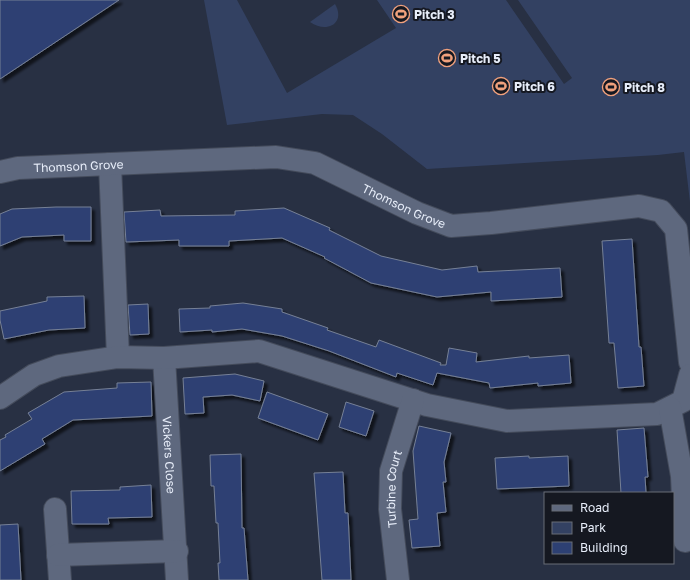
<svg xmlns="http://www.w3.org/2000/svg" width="690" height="580" font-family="'Golos Text',sans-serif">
<defs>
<filter id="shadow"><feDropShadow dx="3.5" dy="3.5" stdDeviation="1" flood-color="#0009"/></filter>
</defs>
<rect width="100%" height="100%" fill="#283043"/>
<g fill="#334162">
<path d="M204,0H237L287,93L396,28L377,0H506L564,84L572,78L518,0H690V202L684,152L658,155L427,169L382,134L353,115L322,114L227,125Z"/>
<path d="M335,4C346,23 327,34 310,22Z"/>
</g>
<g fill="#2d4073" stroke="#768096" filter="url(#shadow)">
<path d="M0,0H119L0,79Z"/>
<path d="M56,207H91V241H64V235L22,237L0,246V214L12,209Z"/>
<path d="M284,208L330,228L329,230L381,256L442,270L477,266L478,272L560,268L562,297L491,301V292L437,297L371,283L324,258L325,257L282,238L229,241V246H179V240L126,242L124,212L160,210L161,216L235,215V211Z"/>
<path d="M632,239L639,347H641L644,386L618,388L614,343H609L602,241Z"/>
<path d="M84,296L85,328L49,330L4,339L0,320V311L47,301V297Z"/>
<path d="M243,303L282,309V312L328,328L327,330L376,347L379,340L441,363L440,365H446L449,348L477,353L476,362L529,356V358L569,355L571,383L538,386V383L490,388L489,383L437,373L433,385L397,373L396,377L329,351L282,336L242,329L212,332V330L180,332L179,309L210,308V306Z"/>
<path d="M148,304L149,334L130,335L128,305Z"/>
<path d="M235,374L264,381L260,401L232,395L203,397L204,413L185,414L183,378Z"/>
<path d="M151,382L152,416L73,420L42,439L45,444L0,471V440L6,437L5,435L32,419L28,413L64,392L117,388V383Z"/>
<path d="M267,392L328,414L318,440L258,418Z"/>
<path d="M346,402L374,411L366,436L339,427Z"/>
<path d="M419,426L451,433L444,462L446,482H443L446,512L437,513L440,546L412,548L409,520L418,519L413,451Z"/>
<path d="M644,428L648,477H645L646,493H621L617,430Z"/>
<path d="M241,454L242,528H244L248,580H219L218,563H220L218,523H216L214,486H211L210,455Z"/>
<path d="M529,456V458L568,456L569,486L497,489L495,458Z"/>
<path d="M343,472L345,513H348L349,535L351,580H322L314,473Z"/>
<path d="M151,485L152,517L108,518L109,524H72L71,491L120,490V487Z"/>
<path d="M18,524L21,580H0V525Z"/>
</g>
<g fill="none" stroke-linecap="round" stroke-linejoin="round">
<g stroke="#444b5b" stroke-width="24">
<g id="minor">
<path d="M110,164L118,357"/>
<path id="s1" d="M0,172L18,168L276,157L315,163L417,213L451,226L491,223L639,206L661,211L676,229L690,362"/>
<path id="s2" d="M164,358L177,580"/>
<path d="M0,398L34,375L59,366L118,357L164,358L259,351L427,405L507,421L657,414L683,401L690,375"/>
<path d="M670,408L682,476L685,541"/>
<path d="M55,509L60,580"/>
<path d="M58,555L177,551"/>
<path id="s3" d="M398,580L390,509L391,471L413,400"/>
</g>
</g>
<use href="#minor" stroke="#5e687e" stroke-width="22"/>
</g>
<defs>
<g id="stadium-ring" transform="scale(0.9)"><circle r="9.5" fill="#151821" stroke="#f1a17d" stroke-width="1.5"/><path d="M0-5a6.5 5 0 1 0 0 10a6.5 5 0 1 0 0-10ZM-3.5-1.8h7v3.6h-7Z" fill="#f1a17d"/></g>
</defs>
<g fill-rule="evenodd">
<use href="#stadium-ring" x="401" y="14"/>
<use href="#stadium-ring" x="447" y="58"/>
<use href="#stadium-ring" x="501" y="86"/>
<use href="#stadium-ring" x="611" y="87"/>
</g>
<g text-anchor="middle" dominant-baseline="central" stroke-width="4" stroke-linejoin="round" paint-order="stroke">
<g font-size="12" font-weight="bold" fill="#e7edf9" stroke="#151821" text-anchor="start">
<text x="414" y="14">Pitch 3</text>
<text x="460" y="58">Pitch 5</text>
<text x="514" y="86">Pitch 6</text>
<text x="624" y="87">Pitch 8</text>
</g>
<g font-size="12" fill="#e7edf9" stroke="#151821">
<text stroke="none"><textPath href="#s1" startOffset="79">Thomson Grove</textPath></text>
<text stroke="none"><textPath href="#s1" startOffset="415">Thomson Grove</textPath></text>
<text stroke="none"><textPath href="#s2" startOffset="97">Vickers Close</textPath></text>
<text stroke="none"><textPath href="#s3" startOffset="92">Turbine Court</textPath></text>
</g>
</g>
<rect x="544" y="492" width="130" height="72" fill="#151821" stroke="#696d77"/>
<rect x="552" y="505" width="20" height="6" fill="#5e687e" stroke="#696d77"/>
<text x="580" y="512" font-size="12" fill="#e7edf9">Road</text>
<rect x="552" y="522" width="20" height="12" fill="#334162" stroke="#696d77"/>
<text x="580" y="532" font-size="12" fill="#e7edf9">Park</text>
<rect x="552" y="542" width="20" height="12" fill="#2d4073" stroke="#696d77"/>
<text x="580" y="552" font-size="12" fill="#e7edf9">Building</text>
</svg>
